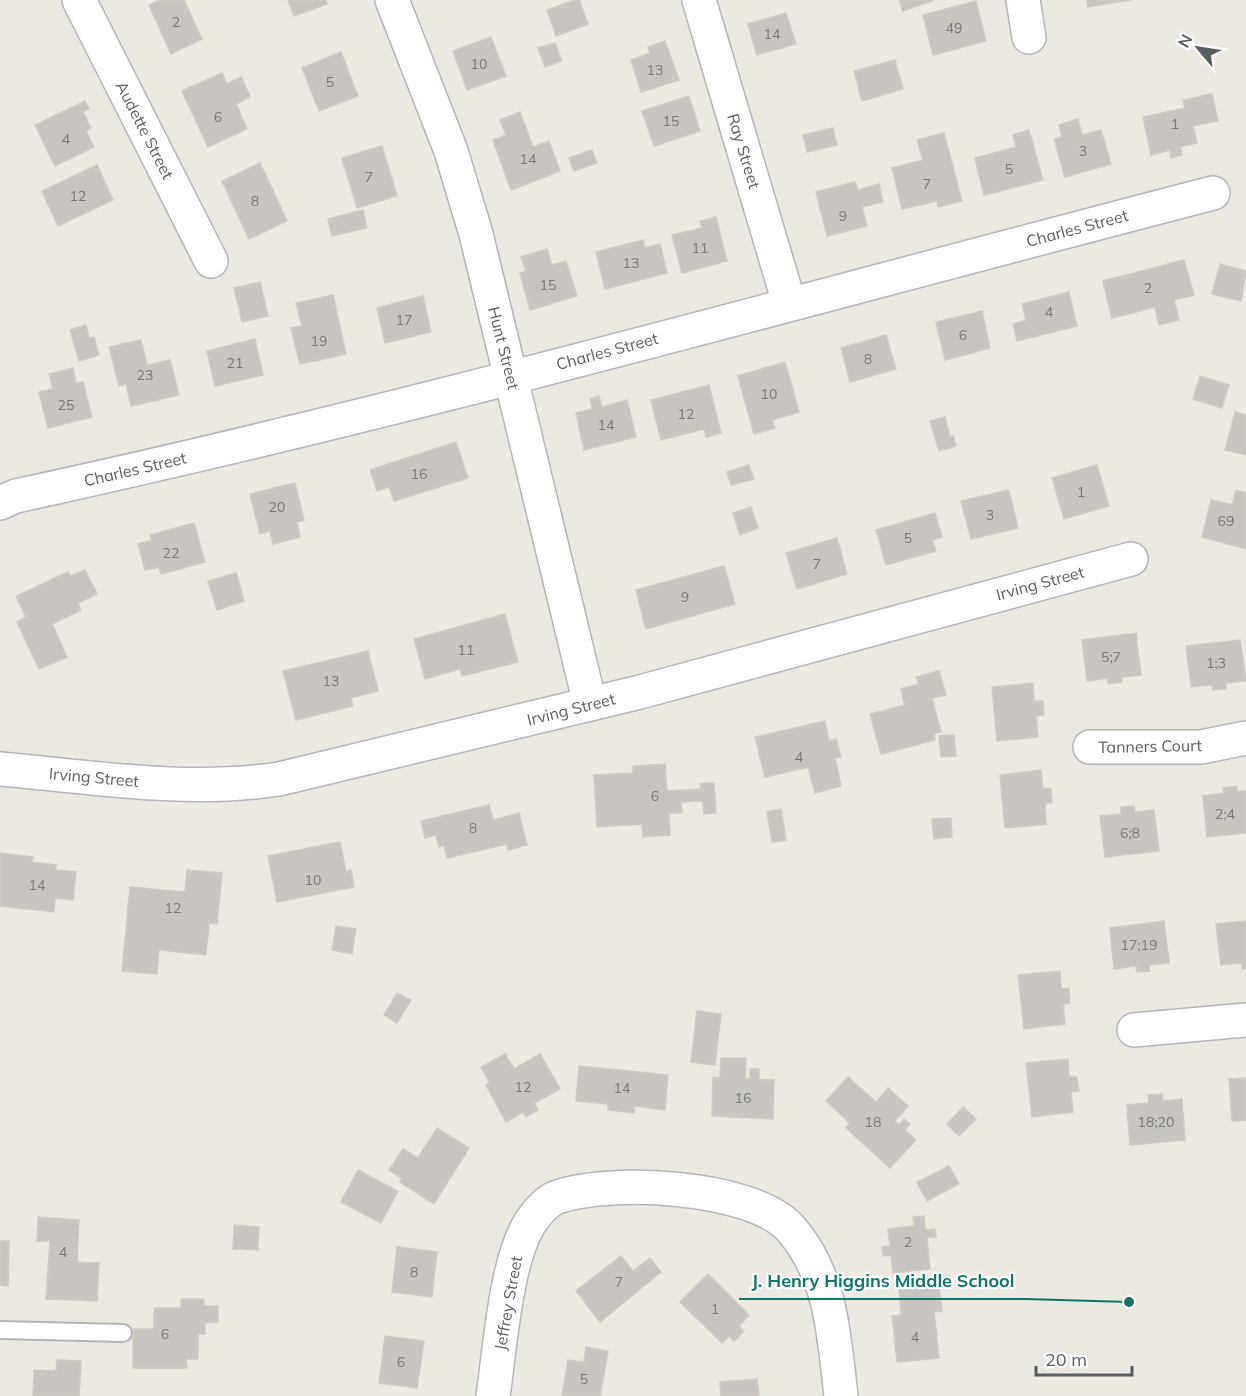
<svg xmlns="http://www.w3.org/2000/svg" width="1246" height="1396" font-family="Mulish,sans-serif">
<rect width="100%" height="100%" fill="#ece9e1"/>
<g fill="#c8c4bf" stroke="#d1cac0" stroke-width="1.5">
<path d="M160,0H184L202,39L171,54L149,5Z"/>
<path d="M288,0H326L327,4L294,16Z"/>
<path d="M575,0H579L588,24L556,36L547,10Z"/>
<path d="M899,0H934L903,11Z"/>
<path d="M1087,0H1131L1088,7Z"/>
<path d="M976,1L986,41L933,55L923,15Z"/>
<path d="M786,13L796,44L757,55L748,24Z"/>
<path d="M491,37L506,76L467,90L453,51Z"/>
<path d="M665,41L679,80L641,92L631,60L650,53L648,47Z"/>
<path d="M555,43L562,61L545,67L538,48Z"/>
<path d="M341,52L358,96L319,111L302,68Z"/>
<path d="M895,60L903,89L862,101L854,71Z"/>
<path d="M222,73L227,84L241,77L250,97L236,104L247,129L208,147L182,91Z"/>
<path d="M1212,94L1218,121L1193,126L1197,143L1180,147L1182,155L1171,158L1170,150L1151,155L1143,117L1185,108L1183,100Z"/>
<path d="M689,96L700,131L654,146L642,111Z"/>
<path d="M85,101L89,109L83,112L91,128L86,131L94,147L55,166L35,125Z"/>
<path d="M520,112L533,147L549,141L560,171L511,190L493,140L506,135L500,120Z"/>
<path d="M1078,119L1082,135L1101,130L1111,164L1065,177L1054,139L1062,137L1059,125Z"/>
<path d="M833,128L837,145L807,152L803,135Z"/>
<path d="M1029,130L1043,180L984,195L975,158L1016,147L1013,135Z"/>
<path d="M944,133L962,201L938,207L937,201L902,209L892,168L923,160L917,140Z"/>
<path d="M382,146L397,196L357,208L342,158Z"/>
<path d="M592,150L597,163L574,171L569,158Z"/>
<path d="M260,163L287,221L249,239L222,181Z"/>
<path d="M97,165L113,200L58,226L42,191Z"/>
<path d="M855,182L858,190L879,184L883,202L862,207L867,226L827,236L816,192Z"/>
<path d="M363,210L367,228L332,236L328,219Z"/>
<path d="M716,217L727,261L682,273L672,235L702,228L700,221Z"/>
<path d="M643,240L645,248L660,244L667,273L605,289L596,252Z"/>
<path d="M547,249L552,265L566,261L577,296L530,310L520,273L526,271L521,257Z"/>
<path d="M1184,260L1194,295L1174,300L1179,320L1159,325L1155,307L1112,318L1103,281Z"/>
<path d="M1220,264L1246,271L1241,301L1212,294Z"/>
<path d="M260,282L268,316L242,322L234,288Z"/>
<path d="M1069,292L1077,326L1017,341L1013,324L1026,320L1022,304Z"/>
<path d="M333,295L346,354L300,364L291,328L302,326L296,303Z"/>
<path d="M423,296L431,332L385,343L377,308Z"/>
<path d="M982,311L990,348L945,360L936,322Z"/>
<path d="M86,325L89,338L94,337L99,355L79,361L70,330Z"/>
<path d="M886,335L896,369L850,382L841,348Z"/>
<path d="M255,339L263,375L215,386L207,351Z"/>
<path d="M141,340L147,365L170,360L179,395L131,406L126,384L119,386L109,347Z"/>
<path d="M785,362L799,412L772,420L775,428L754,434L738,376Z"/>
<path d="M73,368L76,383L83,382L92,417L48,428L39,392L53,389L49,374Z"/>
<path d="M1200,376L1229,385L1222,408L1193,399Z"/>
<path d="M709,385L721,433L706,437L704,429L661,440L651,400Z"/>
<path d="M599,396L602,407L627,400L636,437L584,450L576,413L592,409L590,399Z"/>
<path d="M1235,412L1246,415V455L1225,450Z"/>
<path d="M945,417L950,437L953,436L956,446L939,451L930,421Z"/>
<path d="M456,442L468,478L394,501L389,487L377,491L370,470Z"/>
<path d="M749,465L754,479L731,485L727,472Z"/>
<path d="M1097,465L1109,506L1064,519L1052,478Z"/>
<path d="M295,483L304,520L297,522L300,537L273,544L270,531L260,534L250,494Z"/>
<path d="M1009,490L1018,528L971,539L961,501Z"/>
<path d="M1236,490L1246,493V549L1202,537L1211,500L1232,505Z"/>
<path d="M751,507L758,528L740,535L733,513Z"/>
<path d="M935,513L942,537L932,540L936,551L886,565L876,530Z"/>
<path d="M194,523L205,562L161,574L159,567L145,570L138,544L152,540L150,535Z"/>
<path d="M837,538L847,574L797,589L786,553Z"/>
<path d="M724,566L735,604L646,629L636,590Z"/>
<path d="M85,570L97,594L78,603L81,610L52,624L67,657L39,669L17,622L26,617L16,596L68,572L70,576Z"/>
<path d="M236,573L244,601L217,610L208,581Z"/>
<path d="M505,614L518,662L462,676L460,669L425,679L414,639Z"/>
<path d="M1136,633L1141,675L1121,677L1122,682L1108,684V678L1087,681L1082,640Z"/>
<path d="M1240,640L1246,681L1226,683V689L1213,690L1212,685L1191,687L1186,646Z"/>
<path d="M368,651L378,691L351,698L353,706L296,720L283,671Z"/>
<path d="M939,671L946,695L932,698L941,732L934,734L935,740L881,754L870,714L905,705L901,689L919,684L916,677Z"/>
<path d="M1033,683L1034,701H1043L1044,715L1036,716L1038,737L997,741L992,687Z"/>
<path d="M825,721L829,741L836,739L841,757L835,758L841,786L815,793L808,767L765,777L755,737Z"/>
<path d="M954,735L956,756L941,757L939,736Z"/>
<path d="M665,764L667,791L701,789L700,784L714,783L716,813L704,814L703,801L681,802L682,813H669L670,835L643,837L642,824L597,827L594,775L633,773V766Z"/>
<path d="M1041,770L1043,789L1051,788L1052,803H1045L1046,824L1005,828L1000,775Z"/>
<path d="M1237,786V792L1246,791V833L1207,837L1203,796L1224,793L1223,788Z"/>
<path d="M489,805L493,820L519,813L527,845L508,850L507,844L447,858L444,845L439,847L436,835L425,838L421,821Z"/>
<path d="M1134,806L1135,812L1154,810L1159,851L1105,857L1100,816L1121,814V807Z"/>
<path d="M781,809L786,840L772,842L767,812Z"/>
<path d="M951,818L952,837L934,839L932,819Z"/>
<path d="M340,842L346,872L351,870L354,887L277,902L268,856Z"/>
<path d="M0,853L33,857L32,862L56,865V870L76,872L73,900L55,898L54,912L0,906Z"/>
<path d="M187,870L222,873L217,924L209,923L206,955L159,950L157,974L122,971L130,887L185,892Z"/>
<path d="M1164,921L1169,963L1149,965L1150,971L1137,972L1136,966L1114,969L1110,928Z"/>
<path d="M1246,921V968L1242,969V963L1221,965L1216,924Z"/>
<path d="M336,926L356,929L352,954L332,950Z"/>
<path d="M1060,971L1061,989L1069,988L1070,1003L1063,1004L1065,1024L1024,1029L1018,975Z"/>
<path d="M397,993L411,1000L397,1023L384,1015Z"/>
<path d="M697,1011L721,1014L715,1065L691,1062Z"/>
<path d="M505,1054L514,1069L540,1054L560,1089L534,1103L538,1110L526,1117L523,1112L506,1122L486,1085L490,1083L481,1067Z"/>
<path d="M721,1058H746L745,1079H750V1069H759V1080H774L773,1119L712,1116L713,1077L720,1078Z"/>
<path d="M1068,1059L1069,1077H1077L1079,1091L1071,1092L1073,1112L1032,1117L1026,1063Z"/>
<path d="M579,1066L668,1075L665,1110L635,1106L634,1113L608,1110V1104L576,1101Z"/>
<path d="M848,1077L876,1102L888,1088L908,1106L895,1121L899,1125L904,1119L910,1124L905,1130L916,1140L890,1168L846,1128L850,1123L826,1101Z"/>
<path d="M1246,1078V1120L1232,1121L1229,1079Z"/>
<path d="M1162,1094L1163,1101L1182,1099L1185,1140L1130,1145L1127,1105L1149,1103L1148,1095Z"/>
<path d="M963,1107L976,1119L959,1136L947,1124Z"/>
<path d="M437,1128L469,1148L434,1204L400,1182L402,1179L389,1170L403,1149L418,1158Z"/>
<path d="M949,1166L959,1184L927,1201L917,1182Z"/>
<path d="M358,1170L398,1191L381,1223L341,1202Z"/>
<path d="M924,1216L925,1230L935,1229L936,1237H927L930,1269L893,1273L891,1255L883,1256L882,1247L890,1246L888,1229L914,1226L913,1217Z"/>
<path d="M38,1217L79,1220L77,1262L99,1263L97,1301L46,1299L50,1241H37Z"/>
<path d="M234,1225L259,1227L258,1250L233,1249Z"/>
<path d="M0,1241H9L8,1286L0,1285Z"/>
<path d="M397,1247L437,1252L432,1297L392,1292Z"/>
<path d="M621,1256L633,1271L650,1258L661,1272L600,1322L576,1291Z"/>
<path d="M708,1274L749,1315L739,1326L744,1331L734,1341L729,1336L722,1343L680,1302Z"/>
<path d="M939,1285L942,1311L934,1312L939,1358L897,1362L892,1316L901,1315L899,1289Z"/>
<path d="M181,1299H204V1306H218V1322L205,1323V1334H198V1359H186L187,1368H133V1329H154V1308H181Z"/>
<path d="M385,1336L424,1341L417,1388L379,1383Z"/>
<path d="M586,1347L608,1351L600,1396H603H562L568,1360L584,1362Z"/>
<path d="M57,1360L81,1361L79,1396H33L34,1370L56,1371Z"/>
<path d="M757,1379L759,1396H721L720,1382Z"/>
</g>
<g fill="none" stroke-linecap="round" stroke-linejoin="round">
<g stroke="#b2b5b9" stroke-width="20">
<path id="service" d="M0,1330L123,1333"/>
</g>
<g stroke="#b2b5b9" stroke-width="36">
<g id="minor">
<path d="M79,0L211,261"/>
<path d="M392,0L451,151L476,234L590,704"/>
<path d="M699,0L789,303"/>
<path d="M1023,0L1029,37"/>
<path d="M0,503L16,496C418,409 815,296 1213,193"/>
<path d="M1090,747H1201L1246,738"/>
<path d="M0,769C92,777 187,793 279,779L640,692L1131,559"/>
<path d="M1134,1030L1246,1020"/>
<path d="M493,1396C500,1350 506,1250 535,1216C539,1210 548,1201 555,1198C606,1178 753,1185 791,1229C832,1276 834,1337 841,1396"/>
</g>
</g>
<use href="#service" stroke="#fff" stroke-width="16"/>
<use href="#minor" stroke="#fff" stroke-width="33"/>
</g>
<g text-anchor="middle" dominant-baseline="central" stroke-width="4.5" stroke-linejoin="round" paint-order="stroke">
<g font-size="14" fill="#767879">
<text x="176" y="22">2</text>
<text x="954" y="28">49</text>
<text x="772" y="34">14</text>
<text x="479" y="64">10</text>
<text x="655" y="70">13</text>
<text x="330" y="82">5</text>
<text x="218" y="117">6</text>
<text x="671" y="121">15</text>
<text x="1175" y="124">1</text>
<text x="66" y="139">4</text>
<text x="1083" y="151">3</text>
<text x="528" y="159">14</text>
<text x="1009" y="169">5</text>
<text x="369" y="177">7</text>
<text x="927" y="184">7</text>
<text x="78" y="196">12</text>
<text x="255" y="201">8</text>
<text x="843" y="216">9</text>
<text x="700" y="248">11</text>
<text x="631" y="263">13</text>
<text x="548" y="285">15</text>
<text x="1148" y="288">2</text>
<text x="1049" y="312">4</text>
<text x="404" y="320">17</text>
<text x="963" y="335">6</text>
<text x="319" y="341">19</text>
<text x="868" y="359">8</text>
<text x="235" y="363">21</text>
<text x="145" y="375">23</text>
<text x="769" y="394">10</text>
<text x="66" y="405">25</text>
<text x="686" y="414">12</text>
<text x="606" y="425">14</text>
<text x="419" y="474">16</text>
<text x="1081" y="492">1</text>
<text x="277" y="507">20</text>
<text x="990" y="515">3</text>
<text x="1226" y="521">69</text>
<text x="908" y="538">5</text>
<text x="171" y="553">22</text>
<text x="817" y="564">7</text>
<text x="685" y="597">9</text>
<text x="466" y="650">11</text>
<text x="1111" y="657">5;7</text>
<text x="1216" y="663">1;3</text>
<text x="331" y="681">13</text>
<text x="799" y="757">4</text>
<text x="655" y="796">6</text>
<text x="1225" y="814">2;4</text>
<text x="473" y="828">8</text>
<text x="1130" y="833">6;8</text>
<text x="313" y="880">10</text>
<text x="37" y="885">14</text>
<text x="173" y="908">12</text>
<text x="1139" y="945">17;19</text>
<text x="523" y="1087">12</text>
<text x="622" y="1088">14</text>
<text x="743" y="1098">16</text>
<text x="873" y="1122">18</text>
<text x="1156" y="1122">18;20</text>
<text x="908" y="1242">2</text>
<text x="63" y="1252">4</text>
<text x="414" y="1272">8</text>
<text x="619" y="1282">7</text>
<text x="715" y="1309">1</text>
<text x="165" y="1334">6</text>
<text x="915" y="1337">4</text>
<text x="401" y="1362">6</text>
<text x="584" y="1379">5</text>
</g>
<g font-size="16" fill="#5a5e62" stroke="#fff">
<text transform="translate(145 130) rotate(63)">Audette Street</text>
<text transform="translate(744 151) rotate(73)">Ray Street</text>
<text transform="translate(1077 228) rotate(-15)">Charles Street</text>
<text transform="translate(504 348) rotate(76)">Hunt Street</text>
<text transform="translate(607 351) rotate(-15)">Charles Street</text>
<text transform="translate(135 469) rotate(-13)">Charles Street</text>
<text transform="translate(1040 583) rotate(-15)">Irving Street</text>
<text transform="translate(571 709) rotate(-14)">Irving Street</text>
<text transform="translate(1150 746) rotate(-1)">Tanners Court</text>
<text transform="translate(94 777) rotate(5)">Irving Street</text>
<text transform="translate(508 1303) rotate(-80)">Jeffrey Street</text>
</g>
</g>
<path fill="none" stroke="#0f766e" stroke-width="2" d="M1129 1302L1026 1299H739"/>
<circle fill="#0f766e" stroke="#fff" stroke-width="2" cx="1129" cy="1302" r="6"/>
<g font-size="18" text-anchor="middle" font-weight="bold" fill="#0f766e" stroke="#fff" stroke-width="4.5" stroke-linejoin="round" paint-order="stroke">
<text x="883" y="1287">J. Henry Higgins Middle School</text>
</g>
<g transform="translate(1198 48) rotate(299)" stroke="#ffffff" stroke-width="4.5" paint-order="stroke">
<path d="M0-4.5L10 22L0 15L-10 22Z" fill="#5a5e62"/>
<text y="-9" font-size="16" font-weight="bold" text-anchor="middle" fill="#5a5e62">N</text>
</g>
<path d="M1036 1366v9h96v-9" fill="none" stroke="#5a5e62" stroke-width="3"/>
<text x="1045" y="1366" font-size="18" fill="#5a5e62" stroke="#ffffff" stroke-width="4.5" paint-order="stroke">20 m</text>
</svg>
